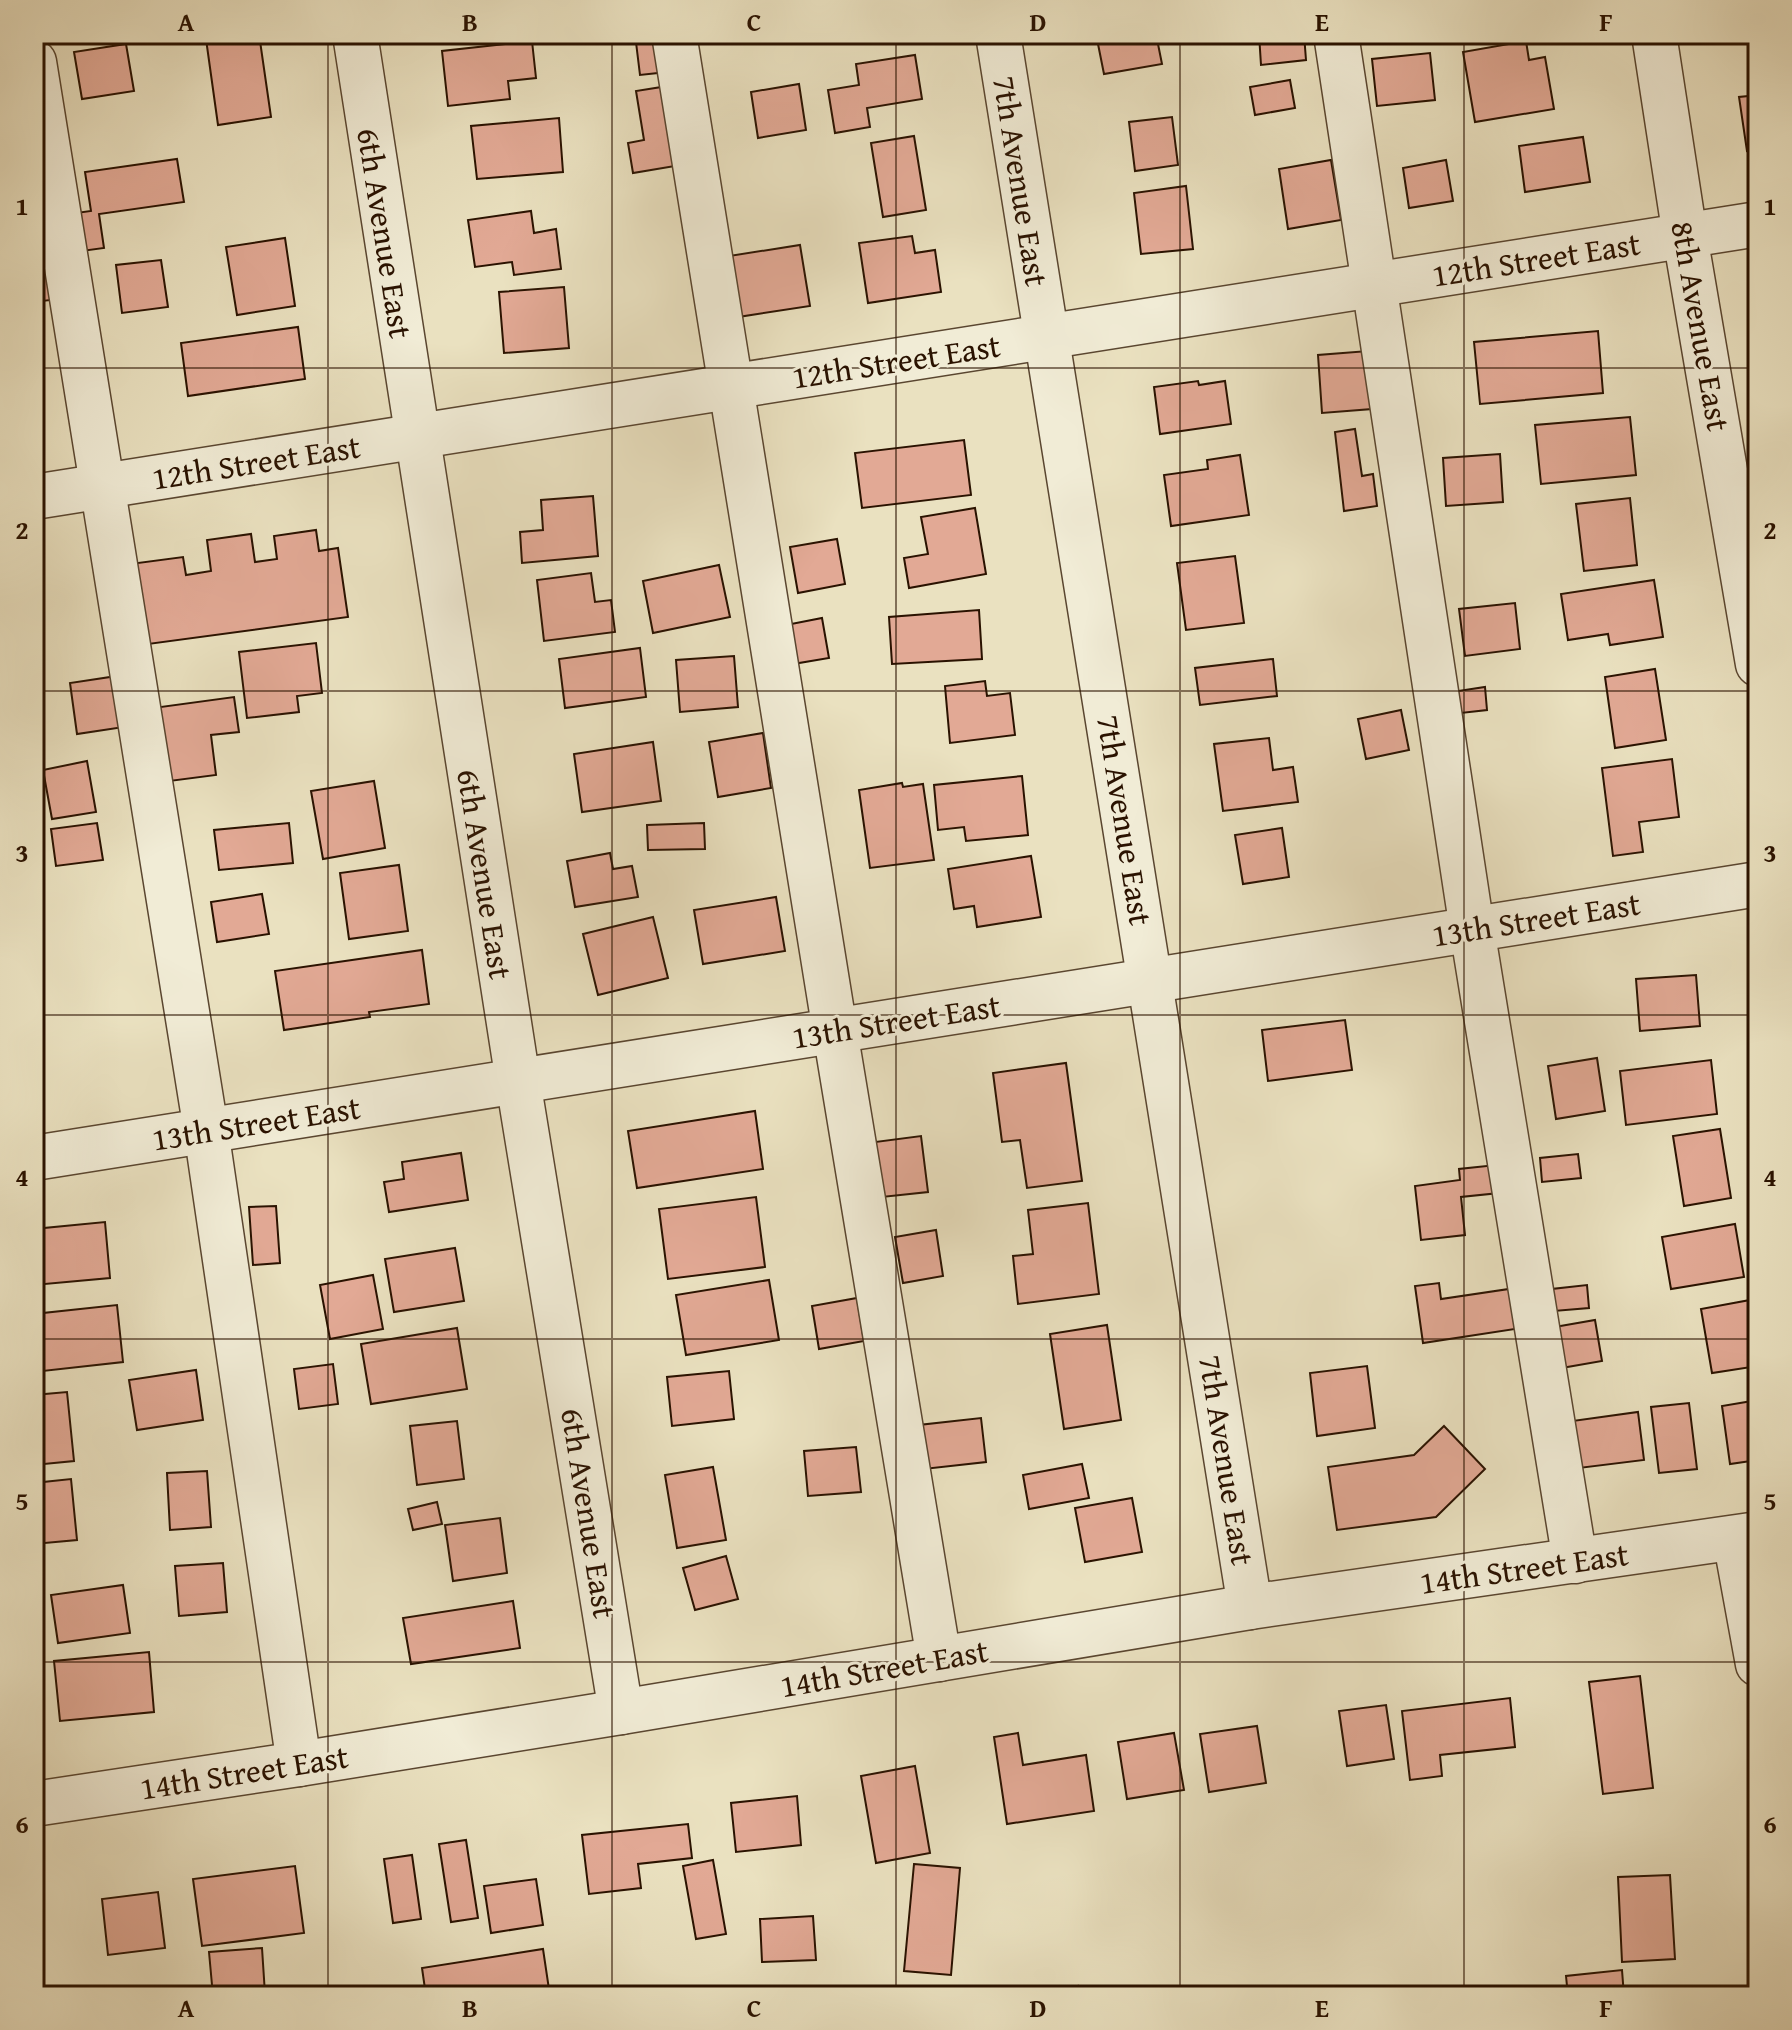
<svg xmlns="http://www.w3.org/2000/svg" width="1792" height="2030" font-family="'Gentium Book Plus',serif">
<rect width="100%" height="100%" fill="#eae1c0"/>
<filter id="stains"><feTurbulence type="fractalNoise" baseFrequency=".0025" numOctaves="4"/><feColorMatrix values="0 0 0 0 .2 0 0 0 0 .09 0 0 0 0 .02 0 0 0 .5 -.17"/></filter>
<radialGradient id="worn" r=".72"><stop offset=".6" stop-color="#630" stop-opacity="0"/><stop offset="1" stop-color="#630" stop-opacity=".3"/></radialGradient>
<g fill="#e2a995" stroke="#2a1200" stroke-width="2">
<path d="M241,34H259L271,117L218,125L206,39Z"/>
<path d="M635,34H662L667,72L640,75Z"/>
<path d="M1096,34H1156L1162,64L1104,74Z"/>
<path d="M1259,34H1304L1306,60L1261,65Z"/>
<path d="M532,41L536,78L508,81L510,99L448,106L442,51Z"/>
<path d="M1526,41L1529,60L1545,57L1554,109L1475,122L1463,52Z"/>
<path d="M126,44L134,91L82,99L74,52Z"/>
<path d="M1430,53L1435,100L1377,106L1372,59Z"/>
<path d="M915,55L922,99L867,108L870,127L835,133L828,90L859,85L856,64Z"/>
<path d="M1290,80L1295,108L1255,115L1250,87Z"/>
<path d="M799,84L806,130L758,138L751,92Z"/>
<path d="M668,86L681,165L633,173L628,143L644,140L636,91Z"/>
<path d="M1758,95V149L1747,151L1739,97Z"/>
<path d="M1172,117L1178,165L1135,171L1129,122Z"/>
<path d="M559,118L563,172L477,179L471,126Z"/>
<path d="M914,136L926,210L883,217L871,143Z"/>
<path d="M1583,137L1590,182L1525,192L1519,146Z"/>
<path d="M177,159L184,202L99,214L104,248L82,251L76,213L91,211L85,172Z"/>
<path d="M1331,160L1341,220L1288,229L1279,169Z"/>
<path d="M1446,160L1453,201L1409,208L1403,168Z"/>
<path d="M1186,186L1193,249L1141,254L1134,193Z"/>
<path d="M531,211L534,233L556,229L561,269L514,275L512,262L475,267L468,220Z"/>
<path d="M912,236L915,253L935,250L941,292L868,303L859,243Z"/>
<path d="M285,238L295,306L237,315L226,247Z"/>
<path d="M800,245L810,306L738,317L729,256Z"/>
<path d="M161,260L168,307L122,313L116,265Z"/>
<path d="M47,272L51,300L34,302V273Z"/>
<path d="M564,287L569,348L504,353L499,292Z"/>
<path d="M298,327L305,379L188,396L181,343Z"/>
<path d="M1598,331L1603,393L1480,404L1474,342Z"/>
<path d="M1368,351L1372,409L1322,413L1318,355Z"/>
<path d="M1198,381L1199,385L1225,381L1231,424L1160,434L1154,387Z"/>
<path d="M1630,417L1636,475L1541,484L1535,425Z"/>
<path d="M1355,429L1362,476L1373,474L1377,506L1344,511L1335,432Z"/>
<path d="M964,440L971,495L862,508L855,453Z"/>
<path d="M1500,454L1503,502L1446,506L1443,458Z"/>
<path d="M1240,455L1249,515L1171,526L1164,475L1208,469L1207,460Z"/>
<path d="M593,496L598,556L522,563L520,532L543,530L541,500Z"/>
<path d="M1630,498L1637,565L1584,571L1576,504Z"/>
<path d="M975,508L986,574L909,588L904,558L928,554L921,517Z"/>
<path d="M316,530L319,551L338,548L348,617L141,645L130,564L183,557L186,575L211,571L207,540L251,534L255,562L277,559L274,536Z"/>
<path d="M837,539L845,584L798,593L790,547Z"/>
<path d="M1235,556L1244,623L1186,630L1177,563Z"/>
<path d="M719,565L730,617L653,633L643,581Z"/>
<path d="M591,573L595,602L611,600L615,632L544,641L537,580Z"/>
<path d="M1654,580L1663,637L1610,645L1608,634L1568,640L1561,594Z"/>
<path d="M1515,603L1520,649L1465,656L1459,609Z"/>
<path d="M979,610L982,659L892,664L889,617Z"/>
<path d="M822,618L829,658L793,664L786,625Z"/>
<path d="M316,643L322,693L297,696L299,712L247,718L239,652Z"/>
<path d="M640,648L646,697L565,708L559,659Z"/>
<path d="M734,656L738,707L680,712L676,660Z"/>
<path d="M1273,659L1277,696L1200,705L1195,668Z"/>
<path d="M1655,669L1666,740L1615,748L1605,677Z"/>
<path d="M117,676L124,727L77,734L70,683Z"/>
<path d="M985,681L987,696L1010,693L1015,735L950,743L945,686Z"/>
<path d="M1485,687L1487,710L1461,713L1458,691Z"/>
<path d="M234,697L239,732L211,735L216,775L162,782L153,708Z"/>
<path d="M1401,710L1409,750L1366,759L1358,719Z"/>
<path d="M763,733L771,788L718,797L709,742Z"/>
<path d="M1269,738L1273,770L1293,767L1298,802L1223,811L1214,744Z"/>
<path d="M653,742L661,801L582,812L574,754Z"/>
<path d="M1672,759L1679,817L1639,822L1643,852L1613,856L1602,768Z"/>
<path d="M87,761L96,812L52,819L43,770Z"/>
<path d="M1022,776L1028,835L966,841L964,827L938,830L934,785Z"/>
<path d="M374,781L385,848L323,859L311,791Z"/>
<path d="M902,783L903,787L923,784L934,860L870,868L859,790Z"/>
<path d="M97,823L103,860L56,866L51,829Z"/>
<path d="M289,823L293,863L219,870L214,830Z"/>
<path d="M704,823L705,849L648,850L647,825Z"/>
<path d="M1282,828L1289,877L1243,884L1235,835Z"/>
<path d="M610,853L613,869L632,866L638,897L575,907L567,861Z"/>
<path d="M1031,856L1041,917L977,927L974,906L954,909L948,869Z"/>
<path d="M399,865L408,931L349,939L340,873Z"/>
<path d="M262,894L269,934L217,942L211,902Z"/>
<path d="M776,897L785,951L703,964L694,910Z"/>
<path d="M653,917L668,978L598,995L583,934Z"/>
<path d="M422,950L429,1004L369,1012L370,1017L284,1030L275,971Z"/>
<path d="M1696,975L1700,1026L1640,1031L1636,979Z"/>
<path d="M1345,1020L1352,1070L1268,1081L1262,1030Z"/>
<path d="M1597,1058L1605,1111L1556,1119L1548,1066Z"/>
<path d="M1711,1060L1717,1114L1626,1125L1620,1071Z"/>
<path d="M1066,1063L1082,1181L1027,1188L1020,1140L1002,1142L993,1073Z"/>
<path d="M755,1111L763,1169L637,1188L628,1131Z"/>
<path d="M1720,1129L1731,1198L1684,1206L1673,1136Z"/>
<path d="M921,1136L928,1192L882,1197L875,1142Z"/>
<path d="M461,1153L468,1200L389,1212L384,1182L404,1179L402,1162Z"/>
<path d="M1578,1154L1581,1178L1542,1182L1540,1158Z"/>
<path d="M1496,1165L1499,1193L1461,1197L1465,1235L1421,1240L1415,1186L1460,1180L1459,1169Z"/>
<path d="M756,1197L765,1267L668,1279L659,1209Z"/>
<path d="M1088,1203L1099,1294L1018,1304L1013,1256L1033,1254L1028,1210Z"/>
<path d="M276,1206L280,1263L253,1265L249,1207Z"/>
<path d="M105,1222L110,1278L34,1285V1229Z"/>
<path d="M1735,1224L1744,1277L1671,1289L1662,1237Z"/>
<path d="M936,1230L943,1276L903,1283L895,1237Z"/>
<path d="M455,1248L464,1301L394,1312L385,1259Z"/>
<path d="M373,1275L383,1329L330,1339L320,1285Z"/>
<path d="M769,1280L779,1340L686,1355L676,1295Z"/>
<path d="M1439,1283L1441,1299L1509,1289L1515,1329L1423,1343L1415,1286Z"/>
<path d="M1587,1285L1589,1308L1554,1311L1552,1289Z"/>
<path d="M857,1298L864,1341L819,1349L812,1306Z"/>
<path d="M1750,1300L1758,1346V1366L1712,1373L1701,1309Z"/>
<path d="M117,1305L123,1362L34,1372V1314Z"/>
<path d="M1595,1320L1602,1361L1550,1370L1543,1329Z"/>
<path d="M1107,1325L1121,1420L1064,1429L1050,1334Z"/>
<path d="M457,1328L467,1389L371,1404L361,1344Z"/>
<path d="M333,1364L338,1404L299,1409L294,1369Z"/>
<path d="M1367,1366L1375,1428L1317,1436L1310,1373Z"/>
<path d="M196,1370L203,1420L137,1430L129,1380Z"/>
<path d="M729,1371L734,1419L672,1426L667,1377Z"/>
<path d="M67,1392L74,1461L34,1465V1395Z"/>
<path d="M1758,1400V1460L1730,1464L1722,1406Z"/>
<path d="M1689,1403L1697,1469L1659,1473L1651,1407Z"/>
<path d="M1638,1412L1644,1460L1571,1469L1565,1422Z"/>
<path d="M981,1418L986,1462L924,1469L919,1425Z"/>
<path d="M457,1421L464,1479L417,1485L410,1426Z"/>
<path d="M1444,1426L1485,1469L1436,1517L1337,1530L1328,1467L1414,1455Z"/>
<path d="M856,1447L861,1492L808,1496L804,1451Z"/>
<path d="M1082,1464L1089,1498L1029,1509L1023,1475Z"/>
<path d="M713,1467L726,1540L677,1548L665,1475Z"/>
<path d="M207,1471L211,1527L170,1530L167,1473Z"/>
<path d="M71,1479L77,1540L34,1544V1483Z"/>
<path d="M1132,1498L1142,1552L1085,1562L1075,1508Z"/>
<path d="M437,1502L442,1524L413,1530L408,1509Z"/>
<path d="M500,1518L507,1573L453,1581L445,1525Z"/>
<path d="M726,1556L738,1599L695,1610L683,1568Z"/>
<path d="M223,1563L227,1612L179,1616L175,1566Z"/>
<path d="M123,1585L130,1633L58,1643L51,1595Z"/>
<path d="M513,1601L520,1648L411,1664L403,1618Z"/>
<path d="M149,1652L154,1712L60,1721L54,1661Z"/>
<path d="M1640,1676L1653,1788L1603,1794L1589,1682Z"/>
<path d="M1510,1698L1515,1747L1440,1755L1442,1776L1410,1780L1402,1711Z"/>
<path d="M1386,1705L1394,1759L1347,1766L1339,1711Z"/>
<path d="M1257,1726L1266,1783L1209,1792L1200,1734Z"/>
<path d="M1018,1733L1023,1765L1086,1755L1094,1811L1007,1824L994,1737Z"/>
<path d="M1174,1733L1184,1790L1127,1799L1118,1742Z"/>
<path d="M915,1766L930,1853L876,1863L861,1776Z"/>
<path d="M797,1796L801,1845L736,1852L731,1803Z"/>
<path d="M688,1824L692,1858L638,1864L641,1888L589,1894L582,1835Z"/>
<path d="M466,1840L478,1918L451,1922L439,1844Z"/>
<path d="M412,1855L421,1919L393,1923L384,1859Z"/>
<path d="M713,1860L726,1934L696,1939L683,1866Z"/>
<path d="M914,1864L960,1868L951,1975L904,1971Z"/>
<path d="M295,1866L304,1933L202,1946L193,1879Z"/>
<path d="M1670,1875L1675,1959L1622,1962L1618,1877Z"/>
<path d="M536,1879L543,1925L491,1933L484,1886Z"/>
<path d="M158,1892L165,1948L108,1955L102,1899Z"/>
<path d="M813,1916L816,1960L762,1962L760,1919Z"/>
<path d="M262,1948L265,1994L213,1996L209,1952Z"/>
<path d="M543,1949L550,1996H426L422,1968Z"/>
<path d="M1622,1970L1624,1996H1568L1566,1976Z"/>
<path d="M1078,1986L1079,1996H1013V1995Z"/>
</g>
<g fill="none" stroke-linecap="round" stroke-linejoin="round">
<g stroke="#5a4630" stroke-width="47">
<g id="minor">
<path d="M355,34L518,1081L621,1712"/>
<path d="M674,34L835,1031L939,1659"/>
<path d="M998,34L1250,1607"/>
<path d="M1336,34L1472,929L1575,1561"/>
<path d="M1654,34L1685,236L1758,664"/>
<path d="M34,62L206,1130L299,1764"/>
<path d="M34,497L1758,224"/>
<path d="M34,1158L1758,884"/>
<path d="M1735,1538L1758,1664"/>
<path d="M34,1804L299,1764L621,1712L1250,1607L1758,1534"/>
</g>
</g>
<use href="#minor" stroke="#f1ecd6" stroke-width="44"/>
</g>
<path fill="none" stroke="#2a1200" stroke-width="2" stroke-opacity="0.55" d="M328,34V1996M612,34V1996M896,34V1996M1180,34V1996M1464,34V1996M34,368H1758M34,691H1758M34,1015H1758M34,1339H1758M34,1662H1758"/>
<g text-anchor="middle" dominant-baseline="central" stroke-width="6" stroke-linejoin="round" paint-order="stroke">
<g font-size="32" fill="#2a1200" stroke="#f1ecd6">
<text transform="translate(1021 181) rotate(81)">7th Avenue East</text>
<text transform="translate(385 233) rotate(81)">6th Avenue East</text>
<text transform="translate(1536 259) rotate(-9)">12th Street East</text>
<text transform="translate(1701 326) rotate(80)">8th Avenue East</text>
<text transform="translate(896 361) rotate(-9)">12th Street East</text>
<text transform="translate(256 462) rotate(-9)">12th Street East</text>
<text transform="translate(1125 820) rotate(81)">7th Avenue East</text>
<text transform="translate(485 874) rotate(81)">6th Avenue East</text>
<text transform="translate(1536 919) rotate(-9)">13th Street East</text>
<text transform="translate(896 1021) rotate(-9)">13th Street East</text>
<text transform="translate(256 1123) rotate(-9)">13th Street East</text>
<text transform="translate(1227 1460) rotate(81)">7th Avenue East</text>
<text transform="translate(589 1513) rotate(81)">6th Avenue East</text>
<text transform="translate(1524 1568) rotate(-8)">14th Street East</text>
<text transform="translate(884 1668) rotate(-10)">14th Street East</text>
<text transform="translate(244 1772) rotate(-9)">14th Street East</text>
</g>
</g>
<rect width="1792" height="2030" fill="none" stroke="#eae1c0" stroke-width="88"/>
<rect x="44" y="44" width="1704" height="1942" fill="none" stroke="#2a1200" stroke-width="3"/>
<g font-size="26" text-anchor="middle" font-weight="bold" fill="#2a1200">
<text x="186" y="31">A</text>
<text x="470" y="31">B</text>
<text x="754" y="31">C</text>
<text x="1038" y="31">D</text>
<text x="1322" y="31">E</text>
<text x="1606" y="31">F</text>
<text x="22" y="215">1</text>
<text x="1770" y="215">1</text>
<text x="22" y="539">2</text>
<text x="1770" y="539">2</text>
<text x="22" y="862">3</text>
<text x="1770" y="862">3</text>
<text x="22" y="1186">4</text>
<text x="1770" y="1186">4</text>
<text x="22" y="1510">5</text>
<text x="1770" y="1510">5</text>
<text x="22" y="1833">6</text>
<text x="1770" y="1833">6</text>
<text x="186" y="2017">A</text>
<text x="470" y="2017">B</text>
<text x="754" y="2017">C</text>
<text x="1038" y="2017">D</text>
<text x="1322" y="2017">E</text>
<text x="1606" y="2017">F</text>
</g>
<rect width="100%" height="100%" filter="url(#stains)"/>
<rect width="100%" height="100%" fill="url(#worn)"/>
</svg>
